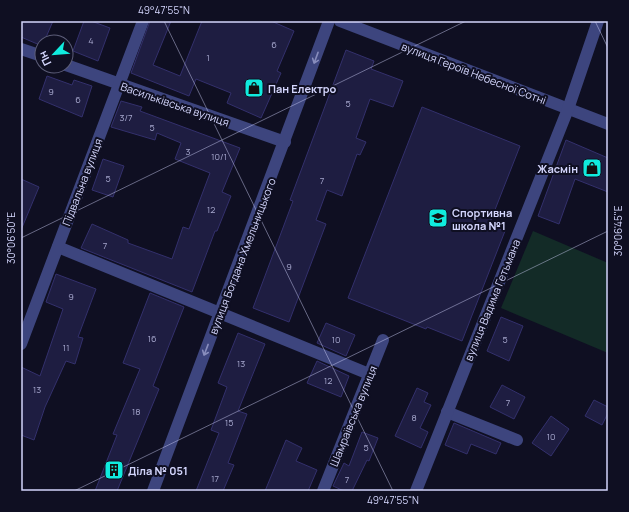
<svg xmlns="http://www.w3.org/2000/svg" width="629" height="512" font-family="Manrope,sans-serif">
<rect width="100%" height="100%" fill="#0f0f22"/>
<path fill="#132b27" d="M533,231L608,263V353L501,308Z"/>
<g fill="#1e1d41" stroke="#33306c">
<path d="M21,21H53L44,42H42V46L21,37Z"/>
<path d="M84,21H91L110,28L98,61L73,51Z"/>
<path d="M150,21H171L153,65L180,76L202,21H271L294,31L277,71L281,73L261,118L227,103L231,93L196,79L189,96L131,73Z"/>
<path d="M346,50L374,61L371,69L403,81L393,107L370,99L356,138L366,142L360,155L357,154L342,196L327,190L316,220L326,224L289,322L253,308L293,201L290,200Z"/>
<path d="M47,76L72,85L74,80L92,86L82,117L39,99Z"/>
<path d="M121,101L142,107L140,111L240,148L222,192L231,196L217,231H215L192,292L81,248L92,224L128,240V243L172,259L183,227L189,229L210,173L175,159L181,143L157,133L155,140L111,127Z"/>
<path d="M422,107L520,146L489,225L505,231L462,341L427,327L426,329L348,298Z"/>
<path d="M566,140L608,158V192L575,179L559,224L538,216Z"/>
<path d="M103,159L124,166L113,197L92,190Z"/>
<path d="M21,179L39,187L21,230Z"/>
<path d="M56,274L96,289L78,337L83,338L75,364L66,361L45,407L34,440L21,435V367L40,376L63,309L46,302Z"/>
<path d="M150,293L184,307L153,386L159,389L117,491H95L117,435L113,434L140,369L123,363Z"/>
<path d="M501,317L523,326L509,361L487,351Z"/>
<path d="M326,323L355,335L346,356L317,343Z"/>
<path d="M238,333L265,344L238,411L247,414L228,463L234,465L223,491H196L219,433L211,430L227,387L218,383Z"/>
<path d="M317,361L349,376L341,397L307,383Z"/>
<path d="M502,385L525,397L514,419L490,407Z"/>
<path d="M417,388L428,393L424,402L431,405L420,428L428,432L421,448L395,436Z"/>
<path d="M594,400L608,407V413L602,425L585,416Z"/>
<path d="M551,416L569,429L551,456L532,443Z"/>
<path d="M454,423L501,443L496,454L471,444L467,454L445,445Z"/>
<path d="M362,432L378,438L369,461L367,460L352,491H344L333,486L344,463L349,466Z"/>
<path d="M286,440L302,448L296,461L317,470L308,491H265Z"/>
</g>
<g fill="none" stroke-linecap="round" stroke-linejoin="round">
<g stroke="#3d457e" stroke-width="12">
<path d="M340,21L608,124"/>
<path d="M21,49L42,56"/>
<path d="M66,65L285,142"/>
<path d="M58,247L369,374"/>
<path d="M21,344L143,21"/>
<path d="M447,412L517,440"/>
<path d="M153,491L329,21"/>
<path d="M323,491L383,340"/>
<path d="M416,491L568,109L598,21"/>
</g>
</g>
<defs><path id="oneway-shaft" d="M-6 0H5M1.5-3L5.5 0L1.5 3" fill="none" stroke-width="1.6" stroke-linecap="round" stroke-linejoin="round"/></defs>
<g stroke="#888dbd">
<use href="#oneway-shaft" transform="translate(316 58) rotate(110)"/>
<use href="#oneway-shaft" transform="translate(206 350) rotate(111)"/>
</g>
<path fill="none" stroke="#d3d5fc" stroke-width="1" stroke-opacity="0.45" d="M164,21L393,491M595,21L608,48M21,238L466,21M74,491L608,231"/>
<defs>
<g id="shop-square" transform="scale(1)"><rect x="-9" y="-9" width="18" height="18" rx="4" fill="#10ebde" stroke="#0f0f22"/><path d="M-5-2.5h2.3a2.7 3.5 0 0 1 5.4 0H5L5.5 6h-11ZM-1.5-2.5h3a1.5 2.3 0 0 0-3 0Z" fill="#111"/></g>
<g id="school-square" transform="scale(1)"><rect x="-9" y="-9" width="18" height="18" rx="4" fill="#10ebde" stroke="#0f0f22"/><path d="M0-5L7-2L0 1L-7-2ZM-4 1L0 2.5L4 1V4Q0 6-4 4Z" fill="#111"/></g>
<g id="building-square" transform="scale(1)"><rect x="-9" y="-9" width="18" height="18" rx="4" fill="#10ebde" stroke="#0f0f22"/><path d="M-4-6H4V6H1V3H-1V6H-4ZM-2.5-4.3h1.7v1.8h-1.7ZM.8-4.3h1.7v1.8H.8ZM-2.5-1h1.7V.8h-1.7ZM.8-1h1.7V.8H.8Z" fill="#111"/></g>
</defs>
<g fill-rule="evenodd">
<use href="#shop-square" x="254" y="88"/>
<use href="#shop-square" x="592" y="168"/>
<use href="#school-square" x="438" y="218"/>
<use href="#building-square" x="114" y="470"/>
</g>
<g text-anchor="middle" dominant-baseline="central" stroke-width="4" stroke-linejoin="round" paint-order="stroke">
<g font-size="9" fill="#a6a7cd">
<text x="91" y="40">4</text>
<text x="274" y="44">6</text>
<text x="208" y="57">1</text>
<text x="51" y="91">9</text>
<text x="78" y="99">6</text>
<text x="348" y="103">5</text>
<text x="126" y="117">3/7</text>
<text x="152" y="127">5</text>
<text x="188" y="151">3</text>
<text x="219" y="156">10/1</text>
<text x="108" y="178">5</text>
<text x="322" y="180">7</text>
<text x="211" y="209">12</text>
<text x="105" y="245">7</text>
<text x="289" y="266">9</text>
<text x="71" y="296">9</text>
<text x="152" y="338">16</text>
<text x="336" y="339">10</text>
<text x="505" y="339">5</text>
<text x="66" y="347">11</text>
<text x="241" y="363">13</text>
<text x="328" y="380">12</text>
<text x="37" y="389">13</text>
<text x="508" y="402">7</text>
<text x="136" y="411">18</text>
<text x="414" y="417">8</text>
<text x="229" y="422">15</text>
<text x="551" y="436">10</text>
<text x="366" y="447">5</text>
<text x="215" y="478">17</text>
<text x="347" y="479">7</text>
</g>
<g font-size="11" fill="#d3d5fc" stroke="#0f0f22">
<text transform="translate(474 73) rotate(21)">вулиця Героїв Небесної Сотні</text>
<text transform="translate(175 104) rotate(19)">Васильківська вулиця</text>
<text transform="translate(82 182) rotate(-69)">Підвальна вулиця</text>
<text transform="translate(242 256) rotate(-69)">вулиця Богдана Хмельницького</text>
<text transform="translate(492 300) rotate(-68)">вулиця Вадима Гетьмана</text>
<text transform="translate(353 416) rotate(-68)">Шамраївська вулиця</text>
</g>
<g font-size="11" font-weight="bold" fill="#d3d5fc" stroke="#0f0f22" text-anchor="start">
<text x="268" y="88">Пан Електро</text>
<text x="578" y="168" text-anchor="end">Жасмін</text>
<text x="452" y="212">Спортивна<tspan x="452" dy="13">школа №1</tspan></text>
<text x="128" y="470">Діла № 051</text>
</g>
</g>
<rect width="629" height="512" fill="none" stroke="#0f0f22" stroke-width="44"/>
<g transform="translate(54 54) rotate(244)"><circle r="19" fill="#0f0f22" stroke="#5d5e79"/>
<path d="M0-3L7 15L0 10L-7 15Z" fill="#10ebde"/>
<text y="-6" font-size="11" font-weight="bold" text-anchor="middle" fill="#d3d5fc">Пн</text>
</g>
<rect x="22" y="22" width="585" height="468" fill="none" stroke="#d3d5fc" stroke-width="1.5"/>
<g font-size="10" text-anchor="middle" fill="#d3d5fc">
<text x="164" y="14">49°47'55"N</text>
<text transform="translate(618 231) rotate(-90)" y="4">30°06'45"E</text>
<text transform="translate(11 238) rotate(-90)" y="4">30°06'50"E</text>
<text x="393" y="504">49°47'55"N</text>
</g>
</svg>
